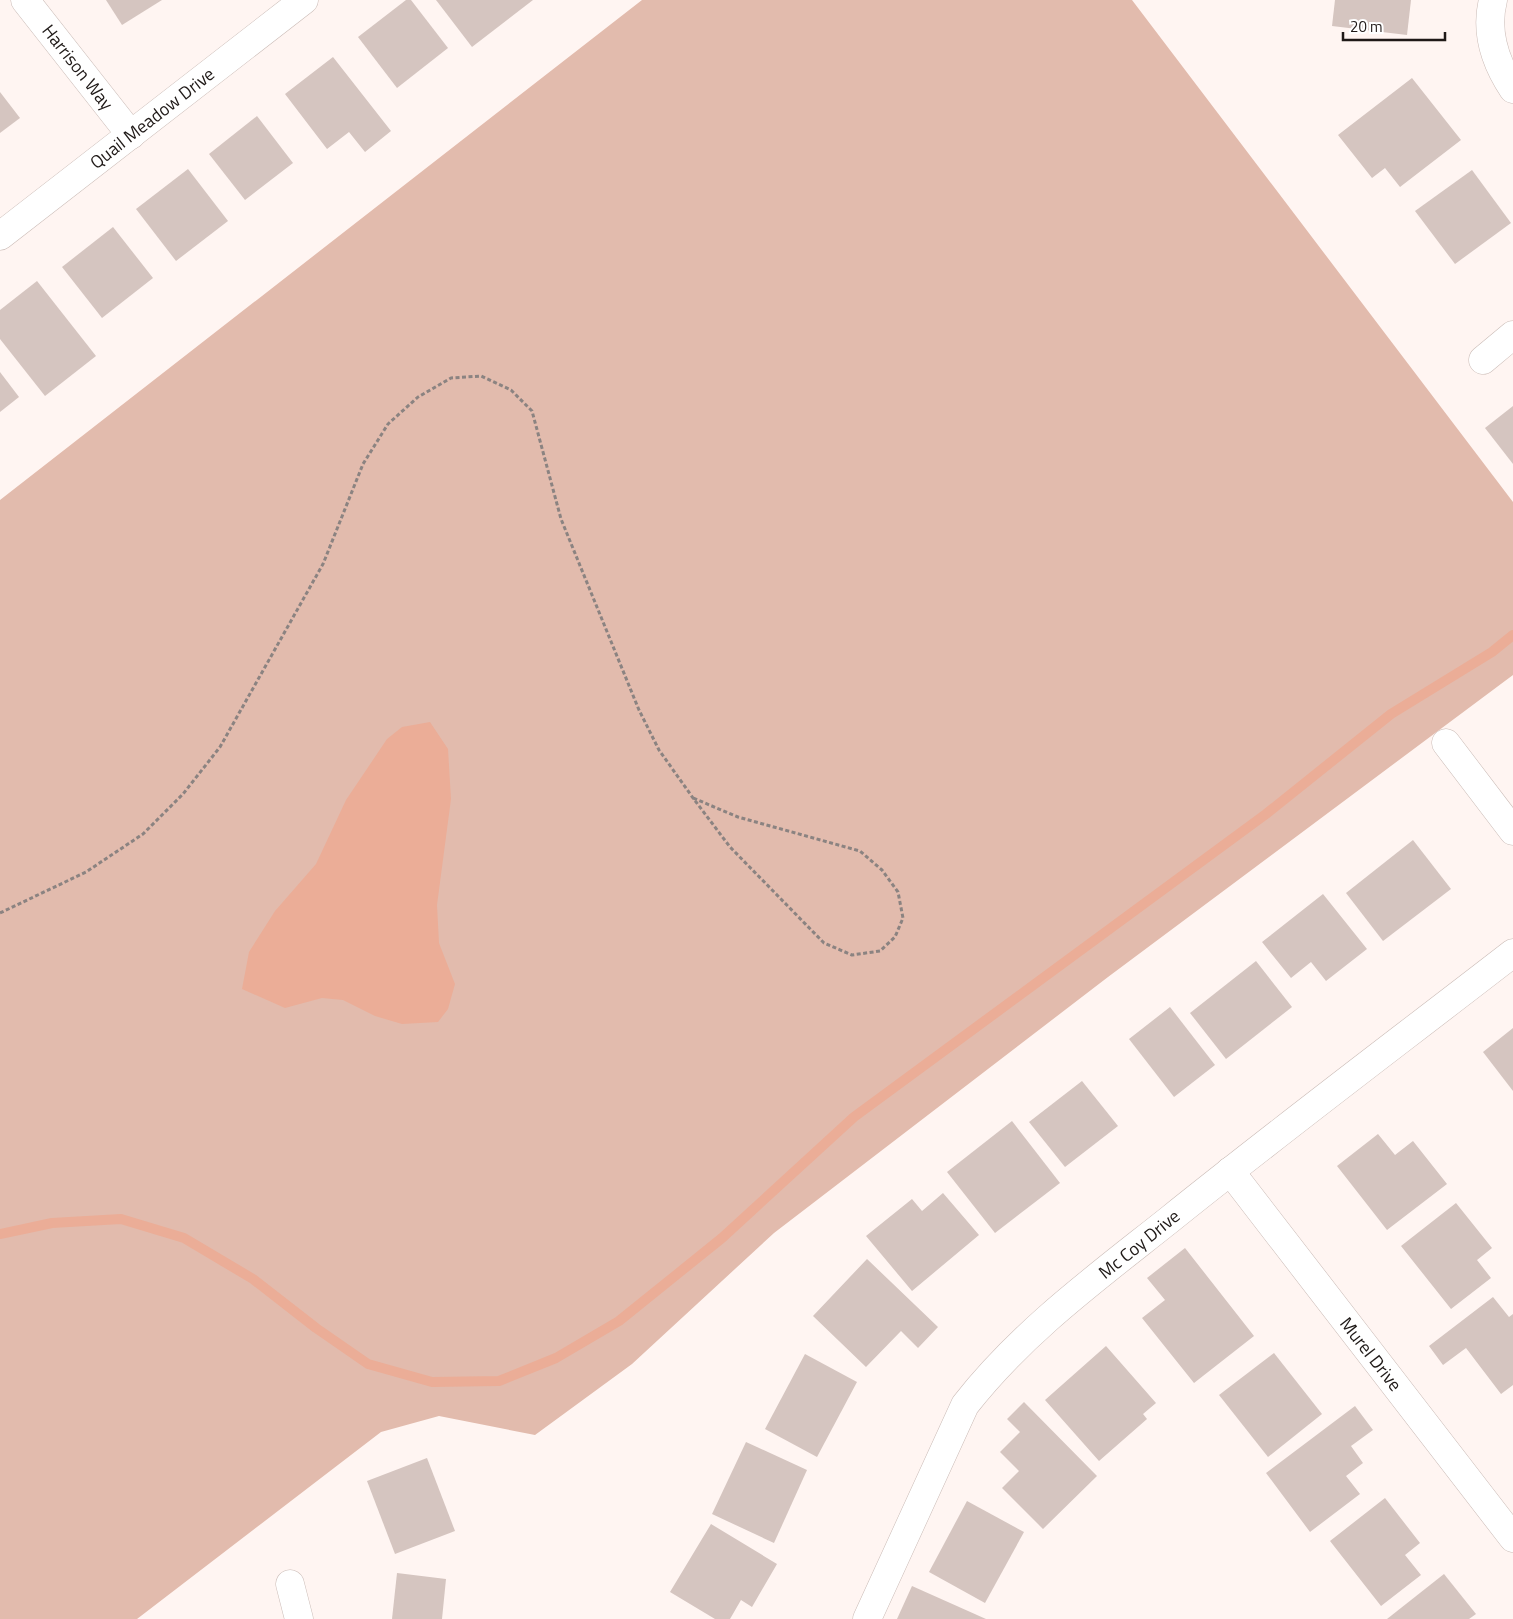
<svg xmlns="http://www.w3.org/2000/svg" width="1513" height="1619" font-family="'Titillium Web',sans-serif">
<rect width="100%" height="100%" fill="#fff5f2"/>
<path fill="#e2bbad" d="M642,0H1132L1513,502V675L1108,977L774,1233L632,1364L535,1435L439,1416L381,1432L137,1619H0V500Z"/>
<path fill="#ebad97" d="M430,722L448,749L451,799L437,905L439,943L455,984L448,1009L438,1022L402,1024L375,1016L343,1000L322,998L285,1008L242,989L249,952L275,911L316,864L346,800L387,739L402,727Z"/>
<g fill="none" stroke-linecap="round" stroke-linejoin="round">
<path stroke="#ebad97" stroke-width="10" d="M0,1234L52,1223L121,1219L184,1238L253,1279L316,1328L368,1364L432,1382L499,1381L556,1358L619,1321L722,1238L854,1117L1266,814L1391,714L1492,652L1513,635"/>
</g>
<g fill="#d5c5c0">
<path d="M106,0H162L122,25Z"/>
<path d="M406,0H411L448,48L397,88L358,37Z"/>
<path d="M436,0H533L472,47Z"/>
<path d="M1335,0H1411L1407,35L1332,26Z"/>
<path d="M333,57L391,131L365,152L349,132L327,149L285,94Z"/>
<path d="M1412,78L1461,140L1400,187L1385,168L1372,178L1338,135Z"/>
<path d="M0,92L20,118L0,133Z"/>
<path d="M257,116L293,163L245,200L209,154Z"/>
<path d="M188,169L228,221L176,261L136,209Z"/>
<path d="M1472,170L1511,223L1455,264L1415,211Z"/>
<path d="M113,227L153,278L102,318L62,267Z"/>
<path d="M37,281L96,356L45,396L0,339V310Z"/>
<path d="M0,372L19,397L0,412Z"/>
<path d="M1513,406V464L1485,428Z"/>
<path d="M1413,840L1451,889L1383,941L1346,893Z"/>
<path d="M1323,894L1367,949L1326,981L1311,962L1291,978L1262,942Z"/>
<path d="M1256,961L1292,1007L1226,1059L1190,1013Z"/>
<path d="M1170,1007L1215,1065L1174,1097L1129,1039Z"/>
<path d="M1513,1028V1091L1483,1052Z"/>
<path d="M1082,1081L1118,1126L1065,1167L1029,1122Z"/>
<path d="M1012,1121L1060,1183L995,1233L947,1172Z"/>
<path d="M1378,1134L1395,1155L1413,1141L1447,1184L1387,1230L1337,1166Z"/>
<path d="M943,1193L979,1235L912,1291L866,1236L912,1199L922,1211Z"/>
<path d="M1456,1203L1492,1248L1477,1260L1491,1278L1451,1309L1401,1246Z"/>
<path d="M1185,1248L1254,1336L1194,1383L1142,1318L1165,1300L1147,1278Z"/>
<path d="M867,1259L938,1327L918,1348L901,1331L866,1367L813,1316Z"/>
<path d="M1493,1297L1509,1317L1513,1314V1385L1501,1394L1466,1348L1443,1365L1429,1346Z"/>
<path d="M1106,1346L1156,1403L1143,1414L1147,1419L1099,1461L1045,1400Z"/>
<path d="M1274,1353L1322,1414L1268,1457L1219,1395Z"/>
<path d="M805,1354L857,1382L817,1457L765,1429Z"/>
<path d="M1024,1402L1097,1476L1043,1529L1002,1488L1019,1471L1000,1452L1020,1432L1007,1419Z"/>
<path d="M1355,1406L1373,1430L1351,1446L1363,1463L1346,1476L1360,1494L1310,1532L1266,1473Z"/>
<path d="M746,1442L807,1470L774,1543L712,1514Z"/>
<path d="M427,1458L455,1531L395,1554L367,1481Z"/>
<path d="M1385,1498L1420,1543L1405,1555L1421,1575L1381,1606L1330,1541Z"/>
<path d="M967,1501L1024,1532L985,1603L929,1572Z"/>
<path d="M711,1524L777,1564L752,1607L741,1600L730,1619H715L670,1592Z"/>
<path d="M397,1573L446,1579L442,1619H392Z"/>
<path d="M1444,1574L1476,1614L1469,1619H1387Z"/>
<path d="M912,1586L986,1619H897Z"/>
</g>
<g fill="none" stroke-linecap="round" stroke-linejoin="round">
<g stroke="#cabbb6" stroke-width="29">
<g id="street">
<path d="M25,0L131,135"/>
<path d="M1493,0C1485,32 1495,62 1513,89"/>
<path d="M0,236L304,0"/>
<path d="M1483,360L1513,335"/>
<path d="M1446,743L1513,831"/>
<path d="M1230,1171L1513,1538"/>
<path d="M290,1584L299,1619"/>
<path d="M867,1619L965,1405C1022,1332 1096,1278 1169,1220C1282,1129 1398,1042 1513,953"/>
</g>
</g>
<path stroke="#8b8381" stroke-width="3" stroke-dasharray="4 2.5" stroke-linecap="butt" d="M0,913L86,872L143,834L183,794L220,747L323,564L363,464L388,424L418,397L451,378L481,376L511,390L532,411L561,519L639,710L659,750L693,798L730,847L824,943L852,955L880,951L895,937L903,918L898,892L882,870L860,851L738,817L693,798"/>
<use href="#street" stroke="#fff" stroke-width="28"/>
</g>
<g text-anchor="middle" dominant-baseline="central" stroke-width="4.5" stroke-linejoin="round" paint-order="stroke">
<g font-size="18" fill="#1f1917" stroke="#fff">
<text transform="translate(78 67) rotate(52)">Harrison Way</text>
<text transform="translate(152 118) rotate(-38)">Quail Meadow Drive</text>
<text transform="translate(1139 1244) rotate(-39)">Mc Coy Drive</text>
<text transform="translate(1371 1354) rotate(52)">Murel Drive</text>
</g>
</g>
<path d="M1343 32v8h102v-8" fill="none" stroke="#1f1917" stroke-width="2.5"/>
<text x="1350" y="32" font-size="15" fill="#1f1917" stroke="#ffffff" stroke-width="4" paint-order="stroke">20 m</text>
</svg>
